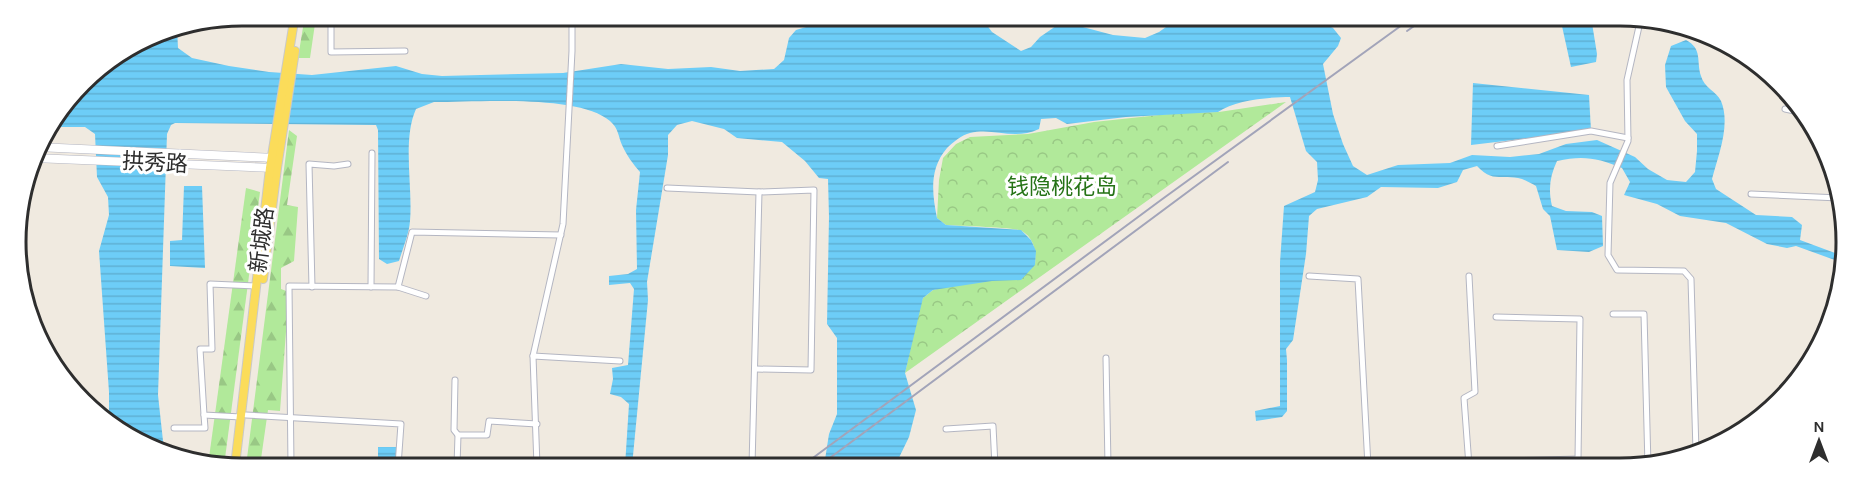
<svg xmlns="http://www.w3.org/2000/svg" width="1861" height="483" font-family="Karla,'Noto Sans SC',sans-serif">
<defs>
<pattern id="forest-firs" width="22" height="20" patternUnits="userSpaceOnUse" patternTransform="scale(1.5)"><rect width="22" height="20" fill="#b1e99a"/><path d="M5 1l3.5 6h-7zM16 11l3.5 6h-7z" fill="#99c885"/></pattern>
<pattern id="park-crowns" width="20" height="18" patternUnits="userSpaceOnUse" patternTransform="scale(1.5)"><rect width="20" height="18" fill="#b1e99a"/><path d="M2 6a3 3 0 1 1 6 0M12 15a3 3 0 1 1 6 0" fill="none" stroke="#99c885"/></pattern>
<pattern id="water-rules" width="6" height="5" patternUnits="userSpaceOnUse" patternTransform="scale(1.5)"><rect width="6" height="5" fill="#6dcdf7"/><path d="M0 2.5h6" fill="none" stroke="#5fb0d4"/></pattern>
</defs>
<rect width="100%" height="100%" fill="#f0eae0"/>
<g fill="url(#forest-firs)">
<path d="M305,15H327L326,17H316L310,58H298Z"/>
<path d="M289,130L297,136L287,205L298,207L294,261L281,268V289L289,292L280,411L268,410L260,466H246Z"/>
<path d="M246,188L260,192L224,466L208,465Z"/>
</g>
<path fill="url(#park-crowns)" d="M1286,102L905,373L919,309L923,298L933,290L1035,265C1036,252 1035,239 1022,231C1015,227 958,226 946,225L937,218L939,180L943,158L956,144L970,137L1028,134L1094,122L1178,113L1219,112Z"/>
<g fill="url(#water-rules)">
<path d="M843,16H980L992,32L1021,51L1031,47L1040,37L1056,26H1079L1113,35L1145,38L1159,32L1173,22L1175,16H1294L1316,20L1333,28L1341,38L1338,46L1323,64L1333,114L1343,144L1353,166L1367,175L1398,165L1450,163L1472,155L1510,157L1539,154L1566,144L1597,140L1635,157L1648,169L1667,180L1686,182L1695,172L1697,151V134L1685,121L1666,87L1665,65L1671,46L1686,40C1703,49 1696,61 1701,76C1704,88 1716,91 1721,101C1731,125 1718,156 1712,179L1716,189L1756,215L1792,217L1802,225L1800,240L1843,256V263L1796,246L1787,248L1767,244L1726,223L1680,216L1657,204L1624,195L1630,182L1622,168C1598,158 1583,155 1557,161C1550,176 1548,189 1552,206L1566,211L1592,212L1602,216L1603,246L1589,252L1557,250L1550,216L1543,209L1536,186C1530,183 1524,179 1518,178C1499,175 1492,182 1477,166L1463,170L1457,182L1438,188L1381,187L1367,197L1317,209L1309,216L1306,254L1293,340L1286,349L1287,360V411L1282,417L1256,421L1255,411L1280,406V262L1284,206L1315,192L1318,180L1317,162L1306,151L1290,97C1270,97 1235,100 1218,112L1126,117L1067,124L1056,118L1041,119L1039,129C1013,141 994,127 970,133C962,135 953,142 947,148C929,169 932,193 937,218L946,225L1021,230L1031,240L1036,251L1035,265L1021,280L992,281L933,290L923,298L905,373L916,410L909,437L895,466H824L829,434L837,414V338L827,324L829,217L828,179L819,178L805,161L782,142L737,138L724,129L692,121L677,125L668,135V155L647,282L648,300L632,466H625L629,404L621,397L610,394L613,379L612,368L628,365L634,289L630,283L609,285V276L628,274L637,269L636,210L640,172C633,164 627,156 622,145C618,136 619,129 610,121C579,94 477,102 434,102L416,109C402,140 413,187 410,221C409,234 403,248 399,261L387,264L379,259L378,130L376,125L175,123L171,125L167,134L158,395L164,450L129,438L109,420V392L99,251L109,215L108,197L97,177L95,134L85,127H49L92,71L155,32L177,28L178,48L192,58L229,66L269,72L312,75L396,66L422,74L442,76L563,73L621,64L668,69L711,67L740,71L774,69L784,60L789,38L796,30Z"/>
<path d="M1560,17H1591L1597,54L1596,62L1571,67Z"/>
<path d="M1473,83L1589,95L1591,131L1471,145Z"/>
<path d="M184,186H202L205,268L170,266V241L182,240Z"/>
<path d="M378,447H399L401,466H378Z"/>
</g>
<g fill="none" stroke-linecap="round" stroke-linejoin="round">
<g stroke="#b4b6c2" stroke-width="7">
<g id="street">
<path d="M334,15L331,18V52L405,51"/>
<path d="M1646,17L1640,22L1627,80L1628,141L1610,183L1608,255L1617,270L1684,271L1691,279L1696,452"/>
<path d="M774,19V16"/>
<path d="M1785,109L1804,113"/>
<path d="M1497,146L1591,131L1628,138"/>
<path d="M667,188L759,192L814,190L811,370L756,369"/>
<path d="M1751,194L1839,198"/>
<path d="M1309,276L1358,279L1368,466"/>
<path d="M312,287L309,164L334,166L348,164"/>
<path d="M371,287L372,153"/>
<path d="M398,287L412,232L561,235"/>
<path d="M1613,314H1644L1648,466"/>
<path d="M1830,314V318"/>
<path d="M1496,317L1580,319L1578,459"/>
<path d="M533,356L563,224L572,51V15"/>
<path d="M1106,358L1108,466"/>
<path d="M455,380L454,430L458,435"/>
<path d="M246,415L401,424L398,466"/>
<path d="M241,417L204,415L200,349H212L210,284L257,286"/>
<path d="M174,428H205L204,415"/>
<path d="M946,429L993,426L995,466"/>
<path d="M1511,461L1578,459V466"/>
<path d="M291,466L289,286L398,287L426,296"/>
<path d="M457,466L458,435H487L489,421L537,424"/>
<path d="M537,466L533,356L620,361"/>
<path d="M752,466L759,192"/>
<path d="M1469,466L1464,398L1475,392L1469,276"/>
</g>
</g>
<g stroke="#b4b6c2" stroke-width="9">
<g id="secondary">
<path d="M37,147L275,158"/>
<path d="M34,158L275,168"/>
</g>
</g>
<g stroke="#c9c9c9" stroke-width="10">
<g id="primary">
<path d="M263,279L277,168L295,51"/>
<path d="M235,466L270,168L295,15"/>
</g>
</g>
<use href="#street" stroke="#fff" stroke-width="5"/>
<use href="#secondary" stroke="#fff" stroke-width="8"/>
<use href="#primary" stroke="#fbdc5a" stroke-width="8"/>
<g stroke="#a2a4b9" stroke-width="2">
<path d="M1407,31L1427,17"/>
<path d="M802,466L1161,200L1413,17"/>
<path d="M819,466L1228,162"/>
</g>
</g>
<g text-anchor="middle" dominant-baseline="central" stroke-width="6" stroke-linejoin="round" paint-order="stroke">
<g font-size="22" fill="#2e2e2e" stroke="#fff">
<text transform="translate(155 163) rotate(3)">拱秀路</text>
<text transform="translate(262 240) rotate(-83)">新城路</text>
</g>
<g font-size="22" fill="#257316" stroke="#fff">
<text x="1062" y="187">钱隐桃花岛</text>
</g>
</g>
<path d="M0 0H1861V483H0ZM242 26H1620A216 216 0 0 1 1836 242V242A216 216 0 0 1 1620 458H242A216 216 0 0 1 26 242V242A216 216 0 0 1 242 26Z" fill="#fff" fill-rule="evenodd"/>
<path fill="none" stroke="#2e2e2e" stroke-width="3" d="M242 26H1620A216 216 0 0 1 1836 242V242A216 216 0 0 1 1620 458H242A216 216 0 0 1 26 242V242A216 216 0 0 1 242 26Z"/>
<g transform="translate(1819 441)" stroke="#ffffff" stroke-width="4.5" paint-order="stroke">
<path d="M0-4.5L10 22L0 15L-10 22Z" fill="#2e2e2e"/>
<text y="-9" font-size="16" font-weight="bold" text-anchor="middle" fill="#2e2e2e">N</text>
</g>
</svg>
